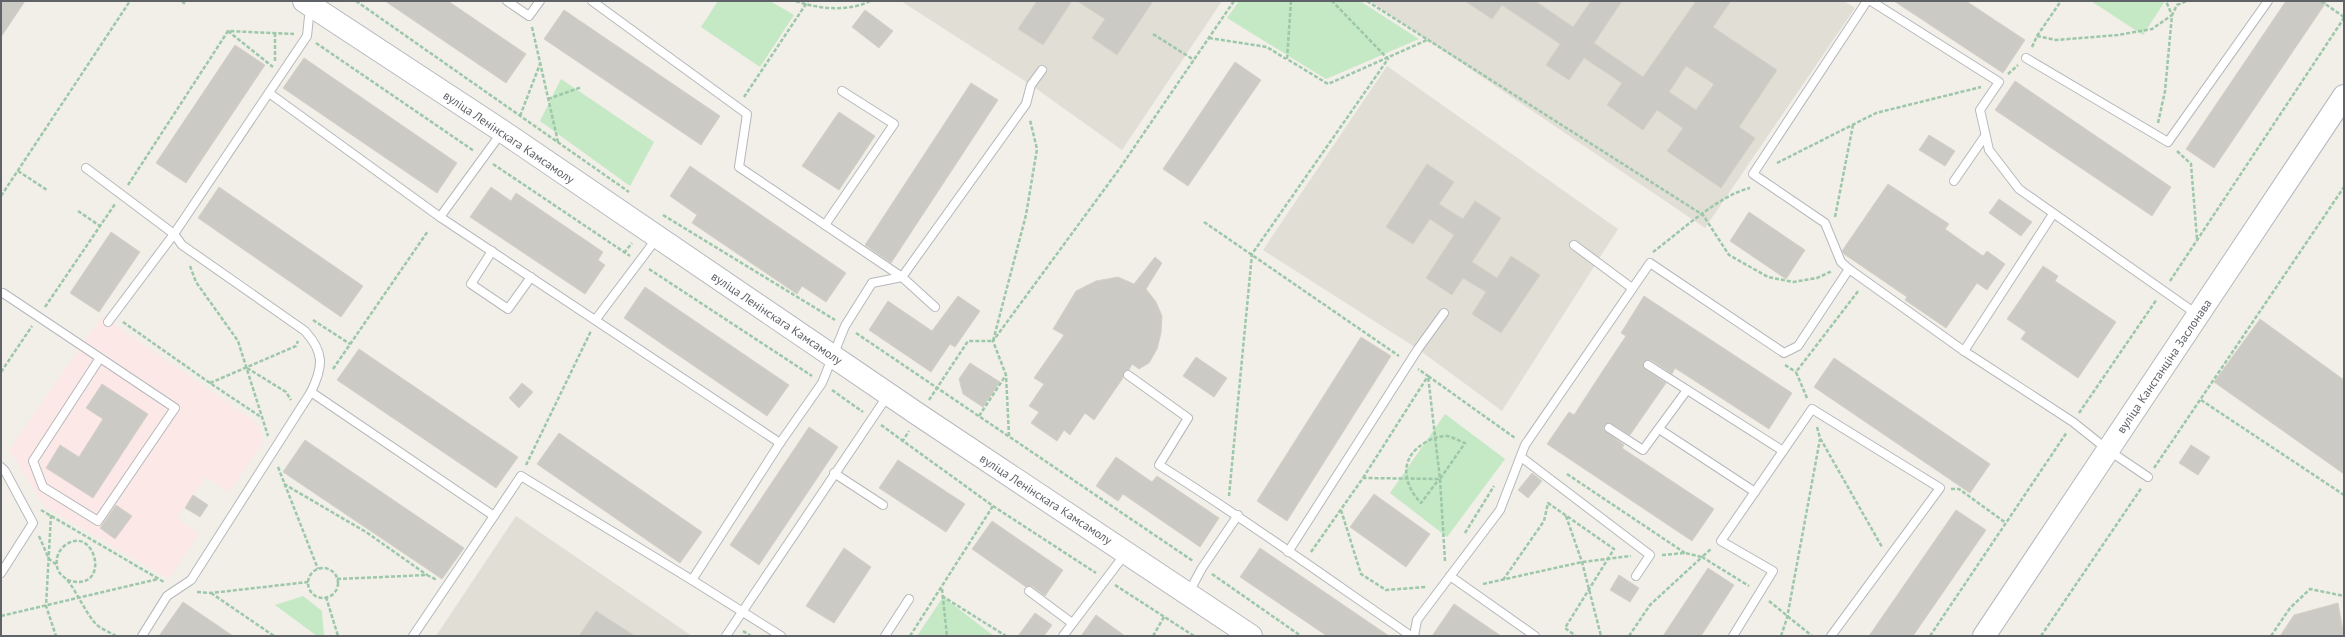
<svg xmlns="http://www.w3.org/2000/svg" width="2345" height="637" font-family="'PT Sans',sans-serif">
<rect width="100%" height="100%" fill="#f1efe8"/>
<g fill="#e1ded6">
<path d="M901,1H1222L1122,150L1031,85Z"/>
<path d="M1370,1H1844L1855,8L1705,228Z"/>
<path d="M1387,66L1618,229L1502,411L1418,349L1263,250Z"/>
<path d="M516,516L692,636H436Z"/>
</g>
<path fill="#fce8e6" d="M102,316L258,424L263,443L229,492L206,477L177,518L199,534L169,579L44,506L9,450Z"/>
<g fill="#c5e8c5">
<path d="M718,1H770L794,15L760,67L701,27Z"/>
<path d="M1239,1H1360L1419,39L1326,79L1227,18Z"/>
<path d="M2091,1H2165L2143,35Z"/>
<path d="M561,79L654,142L630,186L540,121Z"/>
<path d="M1445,414L1505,459L1447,537L1390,493Z"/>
<path d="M303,596L322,611L324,636H317L275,605Z"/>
<path d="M943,597L994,636H917Z"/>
</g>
<g fill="#cccac5" stroke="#d6d1c6" fill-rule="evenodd">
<path d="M1,1H25L1,37Z"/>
<path d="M385,1H448L526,54L506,83Z"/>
<path d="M1037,1H1072L1043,45L1018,29Z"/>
<path d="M1077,1H1153L1117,55L1092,38L1105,19Z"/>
<path d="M1465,1H1535L1573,27L1591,1H1622L1594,43L1643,77L1696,1H1731L1713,27L1777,70L1739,127L1755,138L1721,188L1667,151L1683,128L1657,110L1643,130L1607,105L1622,83L1584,58L1569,80L1546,65L1560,44L1502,5L1492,19ZM1686,66L1714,84L1696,110L1669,92Z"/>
<path d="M1894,1H1966L2025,40L2003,73Z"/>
<path d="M2286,1H2327L2214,168L2186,149Z"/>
<path d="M564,10L720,116L701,145L544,39Z"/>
<path d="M865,10L893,31L879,48L852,27Z"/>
<path d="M235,45L265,65L186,183L156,163Z"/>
<path d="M304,58L457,163L437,193L283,88Z"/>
<path d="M1235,62L1261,80L1188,186L1163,169Z"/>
<path d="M2015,81L2171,187L2152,216L1995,110Z"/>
<path d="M971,83L998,100L891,263L865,245Z"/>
<path d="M839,112L875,136L839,190L802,166Z"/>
<path d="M1929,135L1955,151L1945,166L1919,150Z"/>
<path d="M1427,164L1454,182L1439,204L1463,219L1475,201L1501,218L1472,262L1497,278L1511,256L1540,275L1501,333L1472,314L1486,292L1463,278L1452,295L1426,278L1454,235L1430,219L1413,244L1386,227Z"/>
<path d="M690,166L846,273L826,302L802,286L797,294L692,223L697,215L670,196Z"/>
<path d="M1888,184L1949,224L1945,229L1983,256L1987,251L2005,264L1987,290L1977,283L1946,328L1905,300L1907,297L1844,254L1842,251Z"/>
<path d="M219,187L363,286L341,317L198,218Z"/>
<path d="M491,187L511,201L516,193L603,252L598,260L605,265L585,294L470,217Z"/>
<path d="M1999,199L2032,222L2021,236L1989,213Z"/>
<path d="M1749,212L1805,250L1786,279L1730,241Z"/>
<path d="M111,232L140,252L99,312L70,293Z"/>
<path d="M1155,257L1162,263L1146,289L1156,302L1162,316L1161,333L1157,349L1149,363L1139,369L1132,364L1129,370L1124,372L1123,378L1094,420L1085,413L1070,435L1064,430L1057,441L1031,423L1039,412L1029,406L1044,384L1034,378L1064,335L1053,329L1076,291L1096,281L1118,277L1134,284Z"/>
<path d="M2043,266L2058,276L2055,281L2116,322L2078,378L2021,339L2026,332L2007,319Z"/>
<path d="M645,287L789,385L767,416L624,318Z"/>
<path d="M958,296L980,311L955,347L950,344L931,372L869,330L888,301L932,331Z"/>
<path d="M1644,296L1792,393L1769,429L1675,368L1672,374L1651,360L1644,362L1645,369L1666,383L1630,435L1610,423L1605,425L1604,430L1624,445L1622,448L1714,509L1692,541L1547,444L1569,412L1574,415L1602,372L1626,336L1621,333Z"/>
<path d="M2260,319L2344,380V474L2214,382Z"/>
<path d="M1361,337L1391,356L1287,521L1257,501Z"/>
<path d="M359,349L518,457L496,488L337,380Z"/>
<path d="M1196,357L1227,378L1214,397L1183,376Z"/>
<path d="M1834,358L1990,464L1970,493L1814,387Z"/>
<path d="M970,363L1000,382L983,407L963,394L959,379Z"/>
<path d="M522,383L533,392L519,408L509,398Z"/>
<path d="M102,384L148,414L93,498L46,468L60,445L79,457L103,419L86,408Z"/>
<path d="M809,427L838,447L759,565L730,545Z"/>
<path d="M559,433L702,532L680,563L537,464Z"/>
<path d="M305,440L464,548L442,579L283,472Z"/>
<path d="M2191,445L2210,457L2198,475L2179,463Z"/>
<path d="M1116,457L1152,482L1157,476L1219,518L1200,547L1123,494L1118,501L1096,486Z"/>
<path d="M898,460L965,504L946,532L879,488Z"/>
<path d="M1532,473L1542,481L1528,498L1518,490Z"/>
<path d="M1374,494L1430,534L1406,567L1350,527Z"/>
<path d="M193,495L208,505L200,517L185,508Z"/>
<path d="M116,505L132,516L115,539L100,528Z"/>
<path d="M1956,510L1986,530L1913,636H1869Z"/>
<path d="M992,521L1063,570L1045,596L1032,586L1026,587L972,549Z"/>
<path d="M844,548L871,567L834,623L806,606Z"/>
<path d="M1260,548L1389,636H1327L1240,577Z"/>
<path d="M1708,568L1734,585L1701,636H1663Z"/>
<path d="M1619,575L1639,588L1630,602L1610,590Z"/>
<path d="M183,602L233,636H159Z"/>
<path d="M2338,603L2344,636H2280L2294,615Z"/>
<path d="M1454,604L1501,636H1432Z"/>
<path d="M596,611L635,636H579Z"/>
<path d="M1035,613L1052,625L1044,636H1018Z"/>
<path d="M1096,615L1125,636H1081Z"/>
</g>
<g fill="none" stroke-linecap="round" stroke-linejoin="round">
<g stroke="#b5b8bc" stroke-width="10">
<g id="service">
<path d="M507,1L529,16L540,1"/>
<path d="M592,1L747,114L739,167L902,277L935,307"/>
<path d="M1871,1L1999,82L1980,110L1989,150L2019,189L2198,315"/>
<path d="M2026,58L2168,142L2268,1"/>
<path d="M269,93L440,217L780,443"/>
<path d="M86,168L174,234L182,245L305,331C325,353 323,367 311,392L494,516L521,476L692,580"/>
<path d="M1954,181L1985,136"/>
<path d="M2053,214L1964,351L2073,422L2108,450L2148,477"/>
<path d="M440,217L502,132"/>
<path d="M825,225L894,124L842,91"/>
<path d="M1574,245L1632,288"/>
<path d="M492,251L471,284L508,309L531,277"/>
<path d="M1849,269L1841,262L1825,223L1753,174L1867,1"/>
<path d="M3,293L175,408L98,521L43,487L33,461L100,358"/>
<path d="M596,319L657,238"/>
<path d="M108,322L174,234L307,36L310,7"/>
<path d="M1648,365L1783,451"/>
<path d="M1128,375L1188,418L1159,465C1245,519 1327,578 1411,636"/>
<path d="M1609,428L1643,450L1687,390"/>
<path d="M1659,429L1755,492"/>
<path d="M1521,457L1650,555L1636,576"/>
<path d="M1,467L5,471L33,523L1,573"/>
<path d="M834,473L883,505"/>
<path d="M1288,552L1418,349L1444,313"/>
<path d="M1450,576L1535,636"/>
<path d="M1029,591L1072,623"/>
<path d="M1189,592L1202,568L1238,515"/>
<path d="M142,636L167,596L191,580L311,392"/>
<path d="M413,636L494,516"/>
<path d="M726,636L888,395"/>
<path d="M781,636L692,580L780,443L822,383L845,326L872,283L902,277L1026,104L1031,85L1042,70"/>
<path d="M885,636L909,599"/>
<path d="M1063,636L1125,554"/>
<path d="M1414,636L1417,620L1500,510L1525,445L1650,263L1784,353L1798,346L1849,269L1964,351"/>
<path d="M1733,636L1773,571L1721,541L1812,409L1940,488L1831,636"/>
</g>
</g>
<g stroke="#b6babf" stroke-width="24">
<g id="secondary">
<path d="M304,1L502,131L919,415L1251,636"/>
<path d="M1984,636L2344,96"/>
</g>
</g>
<g stroke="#9cc7a9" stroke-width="2.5" stroke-dasharray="4 2" stroke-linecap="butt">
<path d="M182,1L185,4"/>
<path d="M356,1L629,192"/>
<path d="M796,1C817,9 849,12 870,1"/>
<path d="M1291,1L1287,59L1328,84L1427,40"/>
<path d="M1367,1L1703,215L1729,255L1768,277L1793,282L1817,278L1832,271"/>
<path d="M2321,1L2344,17"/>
<path d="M532,27L558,142"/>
<path d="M228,31L273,67"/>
<path d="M1153,34L1194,60"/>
<path d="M2037,36L2061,1"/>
<path d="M1209,38L1267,47L1286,59"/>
<path d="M316,43L474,151"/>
<path d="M2032,47L2037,36L2056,40L2118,35L2152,29L2172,15L2166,1"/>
<path d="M275,61V33"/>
<path d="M2008,74L2018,65"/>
<path d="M744,97L808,1"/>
<path d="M548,99L582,87"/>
<path d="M520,116L540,64"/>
<path d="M2158,123L2165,91L2172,15L2177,5L2187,1"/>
<path d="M2177,151L2191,164L2197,239"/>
<path d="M1777,163L1876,113L1981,87"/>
<path d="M493,164L630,256"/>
<path d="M18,171L47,190"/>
<path d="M128,185L228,31L294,34"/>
<path d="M1,196L130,1"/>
<path d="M78,211L100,226"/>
<path d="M663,215L835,320"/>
<path d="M1835,217L1853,125"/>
<path d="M1204,222L1399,356"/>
<path d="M1653,252C1680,232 1719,195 1750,188"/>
<path d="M624,253L632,243"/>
<path d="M190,266L196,282L238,341L268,436"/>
<path d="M649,269L812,376"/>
<path d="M2170,281L2344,18"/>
<path d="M45,307L115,204"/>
<path d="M313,320L350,344"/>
<path d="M123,322L210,383L261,417"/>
<path d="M856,333L1193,561"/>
<path d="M1785,365L1796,372"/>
<path d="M247,368L286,392L291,400"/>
<path d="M333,369L428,231"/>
<path d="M1,372L32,326"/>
<path d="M210,383L296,346L298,341"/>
<path d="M832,390L863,412"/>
<path d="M1807,398L1796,372L1859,290"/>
<path d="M929,400L968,341H993L1026,215L1037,149L1030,120"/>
<path d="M2201,400L2344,495"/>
<path d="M2079,413L2157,299"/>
<path d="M979,416L1006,375"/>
<path d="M881,425L993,506L1096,573"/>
<path d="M1817,427L1820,438L1882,547"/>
<path d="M1009,436L1006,375L993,341L1120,168L1234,1"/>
<path d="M902,442L909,431"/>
<path d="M526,465L591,331"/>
<path d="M278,467L318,569"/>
<path d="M2154,468L2344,187"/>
<path d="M1567,474L1685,553"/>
<path d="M1363,478L1428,376L1418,369"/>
<path d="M284,484L366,532L427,575"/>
<path d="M1951,489H1959L2006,523"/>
<path d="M1229,496L1252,254L1388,59L1332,1"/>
<path d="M41,510L164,582"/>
<path d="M1341,510L1361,574L1386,590L1426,587"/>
<path d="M51,515L46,606L56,636"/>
<path d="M1566,516L1582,562L1601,636"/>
<path d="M1465,533L1494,486"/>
<path d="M39,536L49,559L57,565"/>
<path d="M1311,552L1363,478L1440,479L1465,443C1459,441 1453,437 1447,436C1439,436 1433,438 1426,442C1399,457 1402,483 1421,503L1439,479"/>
<path d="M1662,555L1685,553L1702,557L1712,548"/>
<path d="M1445,561L1440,479L1428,376L1515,438"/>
<circle cx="323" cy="583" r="15"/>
<path d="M1212,574L1301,636"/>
<path d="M337,579L427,575L437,580"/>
<path d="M67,580C114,595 95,519 63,547C57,553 55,562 58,570C60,575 65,577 68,581C78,594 84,610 95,623C99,628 109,632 116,636"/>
<path d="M1503,580L1544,521L1548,503L1614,549L1565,628L1576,636"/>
<path d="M1483,584L1582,562L1631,556"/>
<path d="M1115,585L1194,636"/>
<path d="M942,589L947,636"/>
<path d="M197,592L211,593L308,582"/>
<path d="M211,593L274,636"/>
<path d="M942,596L1006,636"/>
<path d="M326,597L338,636"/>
<path d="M1769,601L1812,636"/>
<path d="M1,616L158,579"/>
<path d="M743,631L751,636"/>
<path d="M910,636L993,506"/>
<path d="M1153,636L1164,617"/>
<path d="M1629,636L1650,605L1702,557L1749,586"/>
<path d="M1781,636L1787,618L1820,439"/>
<path d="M1930,636L2067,432"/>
<path d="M2041,636L2142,487"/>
<path d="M2271,636L2290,608L2310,589L2344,596"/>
</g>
<use href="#service" stroke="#fff" stroke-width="8"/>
<use href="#secondary" stroke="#fff" stroke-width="22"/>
</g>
<g text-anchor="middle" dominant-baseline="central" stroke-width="3" stroke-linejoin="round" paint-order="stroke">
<g font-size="12" fill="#5f6368" stroke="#fff">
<text transform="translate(509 137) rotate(34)">вуліца Ленінскага Камсамолу</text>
<text transform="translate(777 318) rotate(34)">вуліца Ленінскага Камсамолу</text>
<text transform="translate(2164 366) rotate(-56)">вуліца Канстанціна Заслонава</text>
<text transform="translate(1046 499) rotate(33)">вуліца Ленінскага Камсамолу</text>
</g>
</g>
<rect width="2345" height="637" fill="none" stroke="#5f6368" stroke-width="4"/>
</svg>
